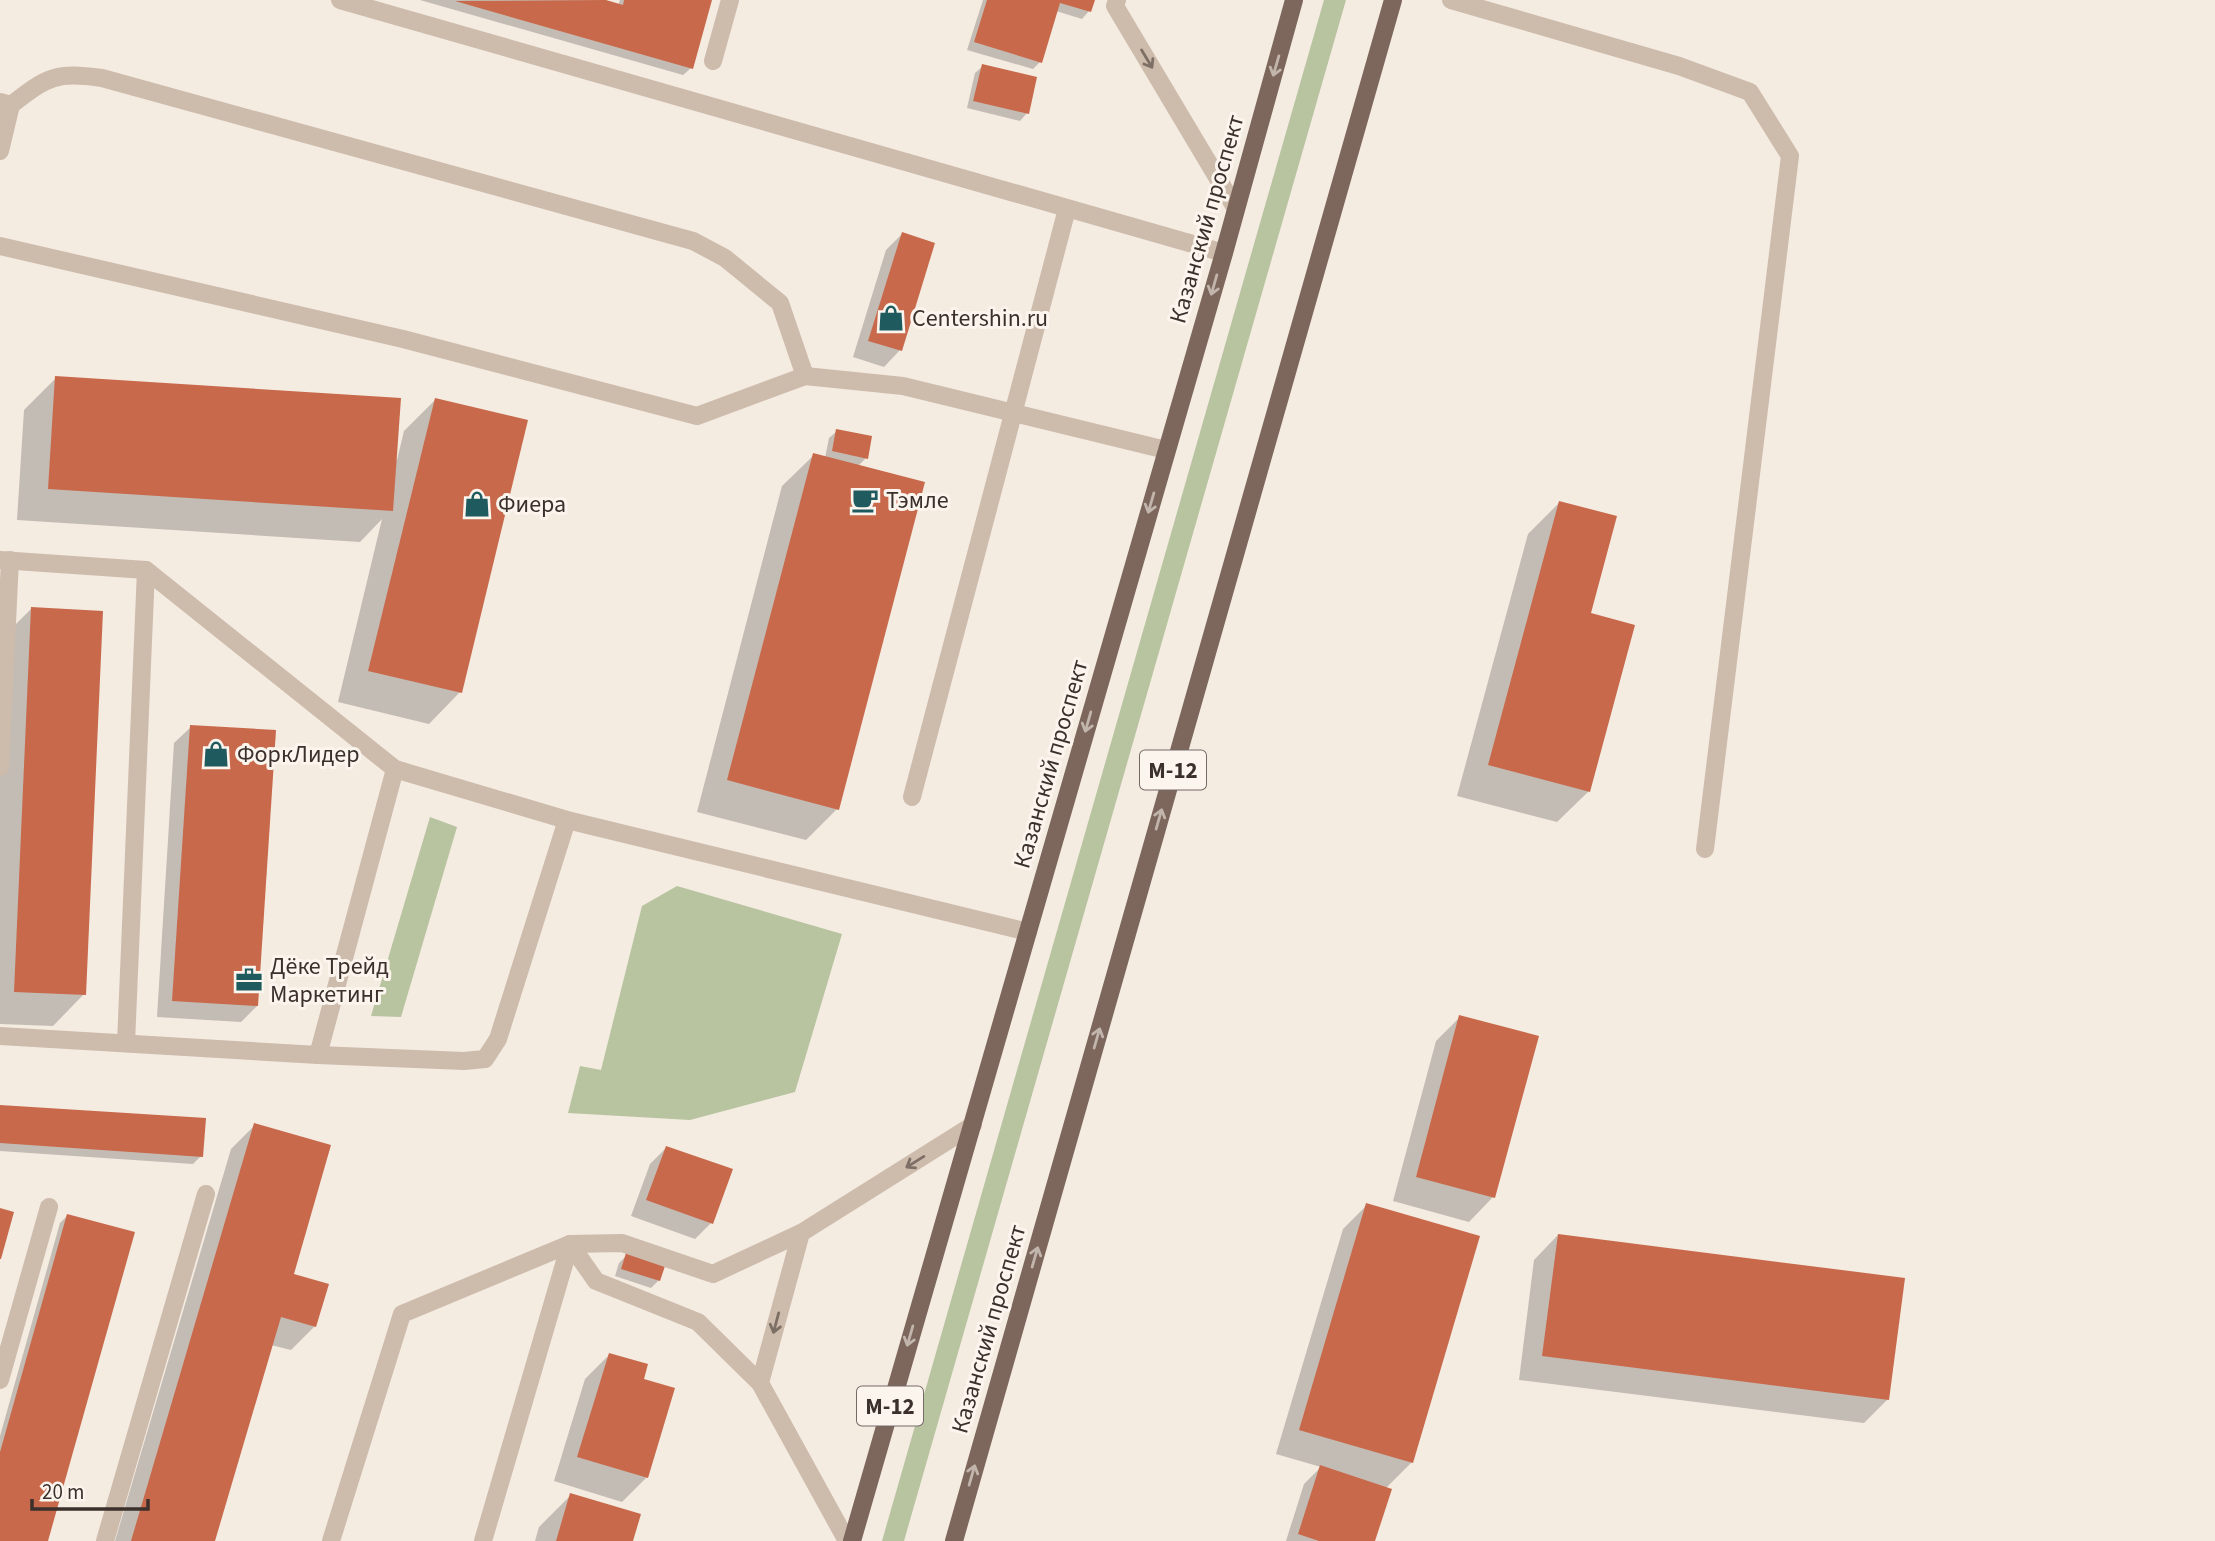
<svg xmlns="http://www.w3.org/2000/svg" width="2215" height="1541" font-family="'Source Sans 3',sans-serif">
<rect width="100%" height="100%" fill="#f4ebe1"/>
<g fill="#b8c4a0">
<path d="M1324,0H1346L904,1541H882Z"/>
<path d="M430,817L457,827L401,1017L371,1016Z"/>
<path d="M677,886L842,934L795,1092L690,1120L568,1113L580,1066L601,1070L642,906Z"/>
</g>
<g fill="#0003">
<path d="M420,0H599L618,5L620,0H710L691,68L683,75Z"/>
<path d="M983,0H1093L1089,11L1082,19L1056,11L1040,62L1033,69L967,50Z"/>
<path d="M983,66L1027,113L1020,121L967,108L975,73Z"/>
<path d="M902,234L900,350L884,367L853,357L886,250Z"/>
<path d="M56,378L397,460L404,431L435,400L460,692L429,724L338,702L382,519L360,542L17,520L24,410Z"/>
<path d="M837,431L866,458L858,466L837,809L806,840L697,812L782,486L814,455L825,458L829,438Z"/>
<path d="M1559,503L1589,614V791L1557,822L1457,796L1528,534Z"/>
<path d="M31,609L84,994L53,1026L0,1024V640Z"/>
<path d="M191,727L257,1006L241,1022L157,1017L174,743Z"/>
<path d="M1460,1017L1493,1197L1469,1222L1393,1201L1436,1041Z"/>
<path d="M0,1106L201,1156L193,1164L0,1151Z"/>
<path d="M255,1125L292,1275L315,1326L291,1350L271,1345L213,1541H115L231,1149Z"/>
<path d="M666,1148L711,1223L695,1239L631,1216L650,1164Z"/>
<path d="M1367,1205L1412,1462L1385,1489L1373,1541H1286L1304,1484L1321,1467L1276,1454L1343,1229Z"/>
<path d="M68,1215L46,1541H0V1436L60,1223Z"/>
<path d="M1558,1235L1888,1399L1864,1423L1519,1380L1534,1260Z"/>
<path d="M627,1255L659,1280L651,1288L615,1276L619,1263Z"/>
<path d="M609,1355L642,1380L673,1389L646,1478L622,1502L554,1481L585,1379Z"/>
<path d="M571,1495L631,1541H535L539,1527Z"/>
</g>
<g fill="#c8694b">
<path d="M606,0L623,5L624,0H712L693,69L455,1Z"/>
<path d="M987,0H1095L1091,12L1060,3L1042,63L974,42Z"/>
<path d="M982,64L1037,77L1029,114L973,101Z"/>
<path d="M902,232L935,243L902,351L868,341Z"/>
<path d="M55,376L401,398L393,511L48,489Z"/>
<path d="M435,398L528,420L462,693L368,671Z"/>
<path d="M836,429L872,436L868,459L832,451Z"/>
<path d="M813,453L925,482L839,810L727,780Z"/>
<path d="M1559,501L1617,516L1591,613L1635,625L1590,792L1488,765Z"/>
<path d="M31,607L103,611L86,995L14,992Z"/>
<path d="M190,725L276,730L258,1006L172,1001Z"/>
<path d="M1459,1015L1539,1036L1495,1198L1416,1177Z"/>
<path d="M0,1105L206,1118L203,1157L0,1143Z"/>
<path d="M254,1123L331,1145L294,1274L329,1284L316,1327L281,1317L215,1541H131Z"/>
<path d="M666,1146L733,1169L713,1224L646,1200Z"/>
<path d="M1366,1203L1480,1236L1413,1463L1299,1430Z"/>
<path d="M0,1208L14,1212L1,1259H0Z"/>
<path d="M67,1214L135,1232L48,1541H0V1452Z"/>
<path d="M1558,1234L1905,1278L1889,1400L1542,1356Z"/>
<path d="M626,1253L665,1266L660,1281L621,1269Z"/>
<path d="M609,1353L648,1364L644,1379L675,1388L648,1478L577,1457Z"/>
<path d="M1320,1465L1392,1489L1375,1541H1319L1298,1534Z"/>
<path d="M570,1493L641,1514L633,1541H556Z"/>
</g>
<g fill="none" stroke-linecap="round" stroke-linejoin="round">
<g stroke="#cdbbac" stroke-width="18">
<path d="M340,0L1224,253"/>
<path d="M1117,0L1115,6L1236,209"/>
<path d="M1451,0L1679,66L1750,92L1790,156L1705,849"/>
<path d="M713,61L730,0"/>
<path d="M0,102L11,105L0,151"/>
<path d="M11,105C48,76 56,72 102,78L693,241L725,258L780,303L805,376"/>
<path d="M0,246L403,339L697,416L805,376L903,386L1166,450"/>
<path d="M0,560L146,570L395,769L567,820L1028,932"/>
<path d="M0,767L10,560"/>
<path d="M912,797L1067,209"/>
<path d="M0,1036L318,1055L395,769"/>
<path d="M126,1043L146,570"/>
<path d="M318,1055L464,1061L485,1059L498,1039L567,820"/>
<path d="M0,1380L49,1207"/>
<path d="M105,1541L206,1194"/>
<path d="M331,1541L402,1314L570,1244L622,1243L713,1274L801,1233"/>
<path d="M483,1541L570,1244L596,1281L698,1322L760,1383"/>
<path d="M847,1541L760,1383L801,1233L973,1125"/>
</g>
<g stroke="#7d675c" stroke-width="18">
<path d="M852,1541L1224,253L1294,0"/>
<path d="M954,1541L1393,0"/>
</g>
</g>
<defs><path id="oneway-shaft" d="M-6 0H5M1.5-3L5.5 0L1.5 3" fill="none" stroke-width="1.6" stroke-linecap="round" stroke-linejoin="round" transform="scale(1.75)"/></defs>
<g stroke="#7d6f65">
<use href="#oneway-shaft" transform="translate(1147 59) rotate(59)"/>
<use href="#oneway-shaft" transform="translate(915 1162) rotate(148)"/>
<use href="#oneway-shaft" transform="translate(776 1323) rotate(105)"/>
</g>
<g stroke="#c2b5ac">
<use href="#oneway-shaft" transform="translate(1276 66) rotate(106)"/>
<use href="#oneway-shaft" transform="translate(1214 285) rotate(106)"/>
<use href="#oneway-shaft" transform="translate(1151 503) rotate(106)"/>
<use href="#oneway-shaft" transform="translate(1088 722) rotate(106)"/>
<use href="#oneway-shaft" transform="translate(1159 819) rotate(-74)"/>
<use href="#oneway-shaft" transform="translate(1097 1038) rotate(-74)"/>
<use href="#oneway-shaft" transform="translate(1035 1257) rotate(-74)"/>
<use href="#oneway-shaft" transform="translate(910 1336) rotate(106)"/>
<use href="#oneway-shaft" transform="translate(972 1475) rotate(-74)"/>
</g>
<defs>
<g id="shop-bare" transform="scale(2.1)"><path d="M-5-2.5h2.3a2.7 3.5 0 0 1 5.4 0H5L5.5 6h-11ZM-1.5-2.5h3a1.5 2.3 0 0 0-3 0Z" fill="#1f5a5e" stroke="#fbf5ee" stroke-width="2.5" paint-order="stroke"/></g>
<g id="cafe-bare" transform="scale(2.1)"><path d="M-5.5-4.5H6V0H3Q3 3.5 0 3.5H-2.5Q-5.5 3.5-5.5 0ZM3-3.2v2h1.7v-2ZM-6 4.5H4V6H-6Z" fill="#1f5a5e" stroke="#fbf5ee" stroke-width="2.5" paint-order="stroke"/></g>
<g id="office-bare" transform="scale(2.1)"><path d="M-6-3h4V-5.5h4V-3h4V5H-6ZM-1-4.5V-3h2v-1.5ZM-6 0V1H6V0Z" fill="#1f5a5e" stroke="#fbf5ee" stroke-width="2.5" paint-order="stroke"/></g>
</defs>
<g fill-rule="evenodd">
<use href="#shop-bare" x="891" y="318"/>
<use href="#cafe-bare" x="865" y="500"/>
<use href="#shop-bare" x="477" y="504"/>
<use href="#shop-bare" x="216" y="754"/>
<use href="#office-bare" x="249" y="980"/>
</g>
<g text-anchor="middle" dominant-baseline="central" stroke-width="6" stroke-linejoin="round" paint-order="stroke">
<g fill="#fbf5ee" stroke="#756b66" stroke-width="2">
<rect x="1140" y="750.5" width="66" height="39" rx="5"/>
<rect x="857" y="1386.5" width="66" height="39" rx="5"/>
</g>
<g font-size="23" font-weight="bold" fill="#3b302b">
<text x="1173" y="770">М-12</text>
<text x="890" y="1406">М-12</text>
</g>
<g font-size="24" fill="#3b302b" stroke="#fbf5ee">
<text transform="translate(1207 219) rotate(-74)">Казанский проспект</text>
<text transform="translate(1051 764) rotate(-74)">Казанский проспект</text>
<text transform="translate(989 1329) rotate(-74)">Казанский проспект</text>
</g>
<g font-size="24" fill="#3b302b" stroke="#fbf5ee" text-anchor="start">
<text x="912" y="318">Centershin.ru</text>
<text x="886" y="500">Тэмле</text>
<text x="498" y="504">Фиера</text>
<text x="237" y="754">ФоркЛидер</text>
<text x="270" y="966">Дёке Трейд<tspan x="270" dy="28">Маркетинг</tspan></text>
</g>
</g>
<path d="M32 1499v10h116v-10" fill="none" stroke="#3b302b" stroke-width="3.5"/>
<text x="42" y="1499" font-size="21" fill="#3b302b" stroke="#fbf5ee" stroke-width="5" paint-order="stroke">20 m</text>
</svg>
